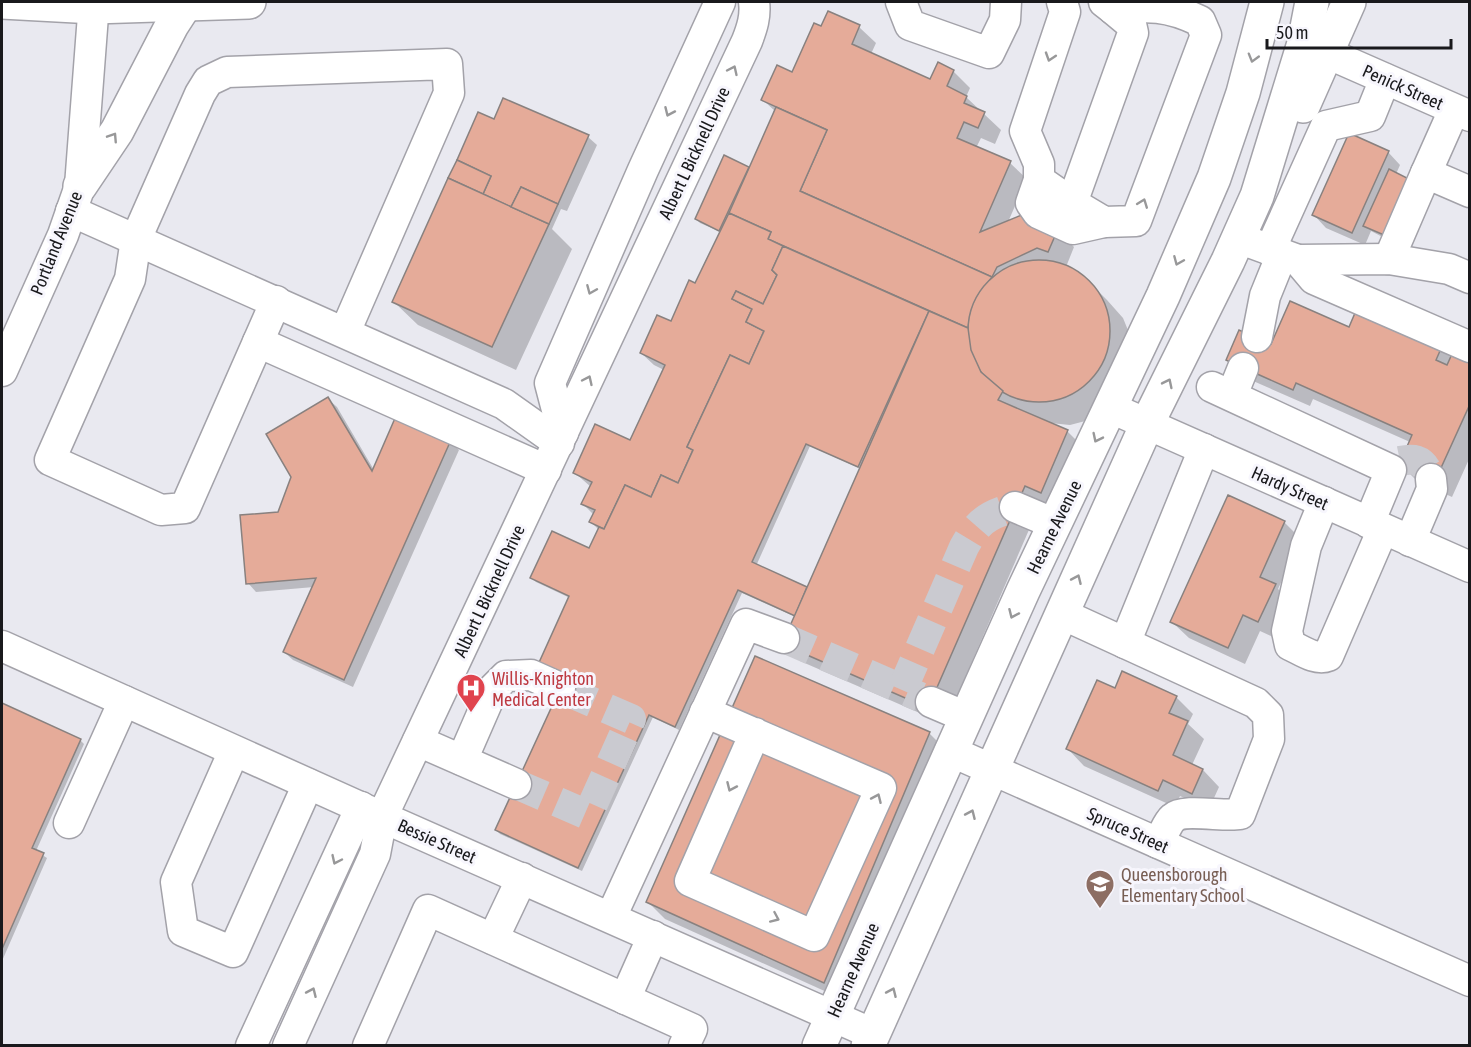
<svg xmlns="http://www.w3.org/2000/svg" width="1471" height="1047" font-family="'Asap Condensed',sans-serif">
<rect width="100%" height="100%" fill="#e9e9f0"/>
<g fill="#0003" fill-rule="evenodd">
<path d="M859,27L876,43L871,54L931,81L953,71L970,88L966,97L1001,130L995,144L981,138L976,148L1010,163L1027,179L1008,222L1057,230L1074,247L1066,267L1082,275L1107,300L1123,318L1132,340L1093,419L1070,425L1050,423L1067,431L1084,448L1058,509L1041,502L945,724L800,661L784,644L796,617L742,593L679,730L653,717L582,871L500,834L496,830L565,681L570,598L536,582L532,578L590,550L599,530L591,522L594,515L583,504L591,487L575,473L631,442L664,370L654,365L641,353L671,323L696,285L721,232L700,223L696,219L748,168L750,170L776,112L763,100L793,74L822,28ZM810,446L861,469L808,589L756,566Z"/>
<path d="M495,121L588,137L597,145L567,211L561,209L552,229L572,249L516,370L418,325L394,302Z"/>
<path d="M1388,152L1400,165L1396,174L1392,242L1371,231L1365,245L1326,228L1314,215Z"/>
<path d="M1359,308L1470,364V457L1452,497L1417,481L1400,464L1410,442L1313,399L1310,406L1244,377L1227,360L1272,346L1349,329Z"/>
<path d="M328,399L337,407L374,470L451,442L459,450L353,687L293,660L284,652L314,587L256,592L248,583Z"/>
<path d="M1284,522L1301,539L1278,589L1292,602L1275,638L1260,631L1245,664L1189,638L1172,622Z"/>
<path d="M1116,690L1176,697L1193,714L1188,724L1204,739L1192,765L1203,770L1219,787L1209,809L1180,796L1175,807L1084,766L1068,749Z"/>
<path d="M2,705L80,740L84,744L36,851L47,858L2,961Z"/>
<path d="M929,733L946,750L840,998L665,919L648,902Z"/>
</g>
<g fill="#e5ab99" stroke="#88817f" stroke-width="1.5">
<path d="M828,11L860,25L852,44L930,79L938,62L954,70L947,86L967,96L964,103L985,112L978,128L964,122L957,138L1011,161L980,232L1024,214L1058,229L1048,252L1037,248L997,267L992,277L800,191L827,130L761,100L777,65L792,72L814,23L821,26Z"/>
<path d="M503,98L589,135L558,204L521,187L511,207L483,194L491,176L457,160L478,112L494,119Z"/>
<path d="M776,107L827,130L800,191L992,277L976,299L971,312L968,328L768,239L771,232L729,213Z"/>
<path d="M1349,133L1389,151L1352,233L1312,215Z"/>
<path d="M724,155L749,167L719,231L695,219Z"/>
<path d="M457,160L491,176L483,194L448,178Z"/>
<path d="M1389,169L1409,179L1384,235L1363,226Z"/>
<path d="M448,178L549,224L492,347L392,302Z"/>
<path d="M521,187L558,204L549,224L511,207Z"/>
<path d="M729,213L771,232L768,239L783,246L772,270L777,275L763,304L736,291L732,299L752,309L746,322L764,331L749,364L730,355L687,447L693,450L678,483L661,475L651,497L625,485L604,529L589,522L595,510L581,504L592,482L573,473L595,424L630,440L665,365L640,353L657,315L671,321L689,280L695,283Z"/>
<path d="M783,246L929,311L858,467L806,444L752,562L807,587L795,616L738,590L675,727L649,715L578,868L495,830L564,680L537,667L569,596L530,578L552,531L589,548L599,527L604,529L625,485L651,497L661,475L678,483L693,450L687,447L730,355L749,364L764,331L746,322L752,309L732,299L736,291L763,304L777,275L772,270Z"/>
<circle cx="1039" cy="331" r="71"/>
<path d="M1290,301L1349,327L1358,306L1443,344L1436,360L1447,365L1452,354L1470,362V404L1435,481L1399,465L1412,435L1296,383L1293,390L1226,360L1239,330L1271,344Z"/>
<path d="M929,311L968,328L971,350L981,372L1003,391L998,400L1068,430L1041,493L1025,486L928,708L782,644Z"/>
<path d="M328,397L372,471L396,416L451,440L344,680L283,652L316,578L246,584L240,515L278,512L291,477L266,434Z"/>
<path d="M1228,495L1285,521L1260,577L1276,584L1258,622L1243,615L1228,648L1170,622Z"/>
<path d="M755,656L930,732L824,983L646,902Z"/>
<path d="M1122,671L1177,696L1169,713L1188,721L1173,755L1203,769L1192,794L1163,780L1158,791L1066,749L1097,680L1115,688Z"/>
<path d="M2,703L81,739L32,848L44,853L2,949Z"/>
</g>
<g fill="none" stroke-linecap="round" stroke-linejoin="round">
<g stroke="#cacad0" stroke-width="30" stroke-dasharray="30 15" stroke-linecap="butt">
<path d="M1400,461C1419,457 1424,462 1431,479"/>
<path d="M784,638L920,697"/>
<path d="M902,690L964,547C979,520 986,516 1015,507"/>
<path d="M516,784L588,815L631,719L560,688"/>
</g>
<g stroke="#a3a2a9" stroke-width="33">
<g id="minor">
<path d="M901,2L910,25L989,53L1005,20L1006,2"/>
<path d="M1062,2L1065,12L1025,131L1039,164V180L1072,203L1104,222L1136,221L1206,35L1200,21C1166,5 1150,6 1113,9L1104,2"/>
<path d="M1304,43L1470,116"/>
<path d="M1426,173L1454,110"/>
<path d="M1039,180L1031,203L1038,213L1073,229L1104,222"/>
<path d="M1072,203L1133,33L1131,24L1113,9"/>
<path d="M71,211L504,404L559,443"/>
<path d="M1238,238L1298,260L1389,259L1449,269L1470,278"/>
<path d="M1270,250L1326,126L1370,116L1385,79"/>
<path d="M1389,259L1426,173L1470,192"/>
<path d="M1298,260L1314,279L1470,347"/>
<path d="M276,301L185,508L161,510L50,460L130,279L136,239L200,94L208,81L227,72L447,64L449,93L345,332"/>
<path d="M1257,337L1265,296L1282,254"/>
<path d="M258,342L546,470"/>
<path d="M2,371L63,235L80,186L94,2"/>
<path d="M1212,387L1391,470L1369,523"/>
<path d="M1232,395L1243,368"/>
<path d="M1111,408L1470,567"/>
<path d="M563,433L550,383L643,170L720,2"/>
<path d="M1324,502L1306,546L1287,631L1290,645C1301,650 1316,661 1328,656L1383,529"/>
<path d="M1015,507L1055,524"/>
<path d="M1410,541L1432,489L1431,479"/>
<path d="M1062,614L1256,703L1268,715L1269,739L1240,814C1223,817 1184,808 1173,818C1167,823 1163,836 1158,843"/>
<path d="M1125,643L1204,449"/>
<path d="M2,646L382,817L873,1034"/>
<path d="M931,702L966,717"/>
<path d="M705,712L881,788L814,936L690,881L755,733"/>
<path d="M418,741L516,784"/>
<path d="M234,751L176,882L183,931L233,952L308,784"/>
<path d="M950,751L1470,981"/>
<path d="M462,760L493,689L506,676L531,675L560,688"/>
<path d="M69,823L124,701"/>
<path d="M611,917L746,624L784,638"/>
<path d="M493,939L522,878"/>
<path d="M625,999L653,936"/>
<path d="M251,1046L361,807"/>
<path d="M288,1046L375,854L382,817L747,41C752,28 756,16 754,2"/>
<path d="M368,1046L428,910L692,1029L684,1046"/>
</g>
</g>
<g stroke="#a3a2a9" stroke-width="36">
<g id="major">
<path d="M2,2L94,7L249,2"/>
<path d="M1303,106L1349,2"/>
<path d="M80,186L117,131L172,25L185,5"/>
<path d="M819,1046L1023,591L1163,296L1214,178L1243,93L1267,2"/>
<path d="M868,1046L1147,424L1228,261L1257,196L1304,43L1312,2"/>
</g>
</g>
<use href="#minor" stroke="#fff" stroke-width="30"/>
<use href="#major" stroke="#fff" stroke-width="33"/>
</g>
<defs><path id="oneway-chevron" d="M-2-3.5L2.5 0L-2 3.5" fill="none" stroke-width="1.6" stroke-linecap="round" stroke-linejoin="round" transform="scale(1.5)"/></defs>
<g stroke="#989899">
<use href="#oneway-chevron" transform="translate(1050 57) rotate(108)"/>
<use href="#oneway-chevron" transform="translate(1253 58) rotate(106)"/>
<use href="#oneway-chevron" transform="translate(733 70) rotate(-65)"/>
<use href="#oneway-chevron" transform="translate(669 112) rotate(114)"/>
<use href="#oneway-chevron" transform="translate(113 137) rotate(-57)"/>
<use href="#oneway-chevron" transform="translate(1143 203) rotate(-69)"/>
<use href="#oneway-chevron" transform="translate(1178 261) rotate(113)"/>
<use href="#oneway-chevron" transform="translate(591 290) rotate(113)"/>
<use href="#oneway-chevron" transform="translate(588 380) rotate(-65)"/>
<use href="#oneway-chevron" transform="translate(1168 383) rotate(-64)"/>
<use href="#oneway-chevron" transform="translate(1097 438) rotate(116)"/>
<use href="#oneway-chevron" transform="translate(1077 579) rotate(-66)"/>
<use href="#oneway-chevron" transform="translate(1013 614) rotate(114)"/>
<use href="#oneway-chevron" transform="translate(731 787) rotate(114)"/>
<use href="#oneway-chevron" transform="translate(877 798) rotate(-66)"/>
<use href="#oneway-chevron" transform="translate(971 814) rotate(-66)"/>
<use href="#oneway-chevron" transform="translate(336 860) rotate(115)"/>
<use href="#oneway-chevron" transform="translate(775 918) rotate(24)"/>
<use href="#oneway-chevron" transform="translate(312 992) rotate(-66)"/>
<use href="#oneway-chevron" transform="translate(892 992) rotate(-66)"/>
</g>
<defs>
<g id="hospital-pin" transform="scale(1.5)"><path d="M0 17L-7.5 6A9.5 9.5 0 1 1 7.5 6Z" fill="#e0444e" stroke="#f7f6fd"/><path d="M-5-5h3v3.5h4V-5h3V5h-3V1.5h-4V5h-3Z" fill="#fff"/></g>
<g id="school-pin" transform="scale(1.5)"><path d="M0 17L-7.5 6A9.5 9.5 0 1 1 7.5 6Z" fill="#8d6e63" stroke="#f7f6fd"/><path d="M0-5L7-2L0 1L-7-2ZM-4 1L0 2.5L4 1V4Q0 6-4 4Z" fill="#fff"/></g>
</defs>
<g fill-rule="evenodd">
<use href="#hospital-pin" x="471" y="688"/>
<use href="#school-pin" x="1100" y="884"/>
</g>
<g text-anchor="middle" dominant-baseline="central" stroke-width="6" stroke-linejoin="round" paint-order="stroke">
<g font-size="18" fill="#19191c" stroke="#f7f6fd">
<text transform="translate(1403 87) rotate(24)">Penick Street</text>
<text transform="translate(694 153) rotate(-65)">Albert L Bicknell Drive</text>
<text transform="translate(56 243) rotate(-68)">Portland Avenue</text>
<text transform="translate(1290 488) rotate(24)">Hardy Street</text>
<text transform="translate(1054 527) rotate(-64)">Hearne Avenue</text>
<text transform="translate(489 591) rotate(-65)">Albert L Bicknell Drive</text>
<text transform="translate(1128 830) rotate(24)">Spruce Street</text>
<text transform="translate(437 841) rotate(24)">Bessie Street</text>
<text transform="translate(853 970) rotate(-66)">Hearne Avenue</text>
</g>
<g font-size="18" fill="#be3a42" stroke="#f7f6fd" text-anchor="start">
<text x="492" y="678">Willis-Knighton<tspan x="492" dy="21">Medical Center</tspan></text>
</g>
<g font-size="18" fill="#785e54" stroke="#f7f6fd" text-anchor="start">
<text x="1121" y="874">Queensborough<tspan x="1121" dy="21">Elementary School</tspan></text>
</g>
</g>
<rect width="1471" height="1047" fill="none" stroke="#19191c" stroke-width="6"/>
<path d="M1267 39v9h184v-9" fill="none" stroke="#19191c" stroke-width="3"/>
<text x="1276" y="39" font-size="18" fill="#19191c" stroke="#f7f6fd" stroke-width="4.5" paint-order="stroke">50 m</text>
</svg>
